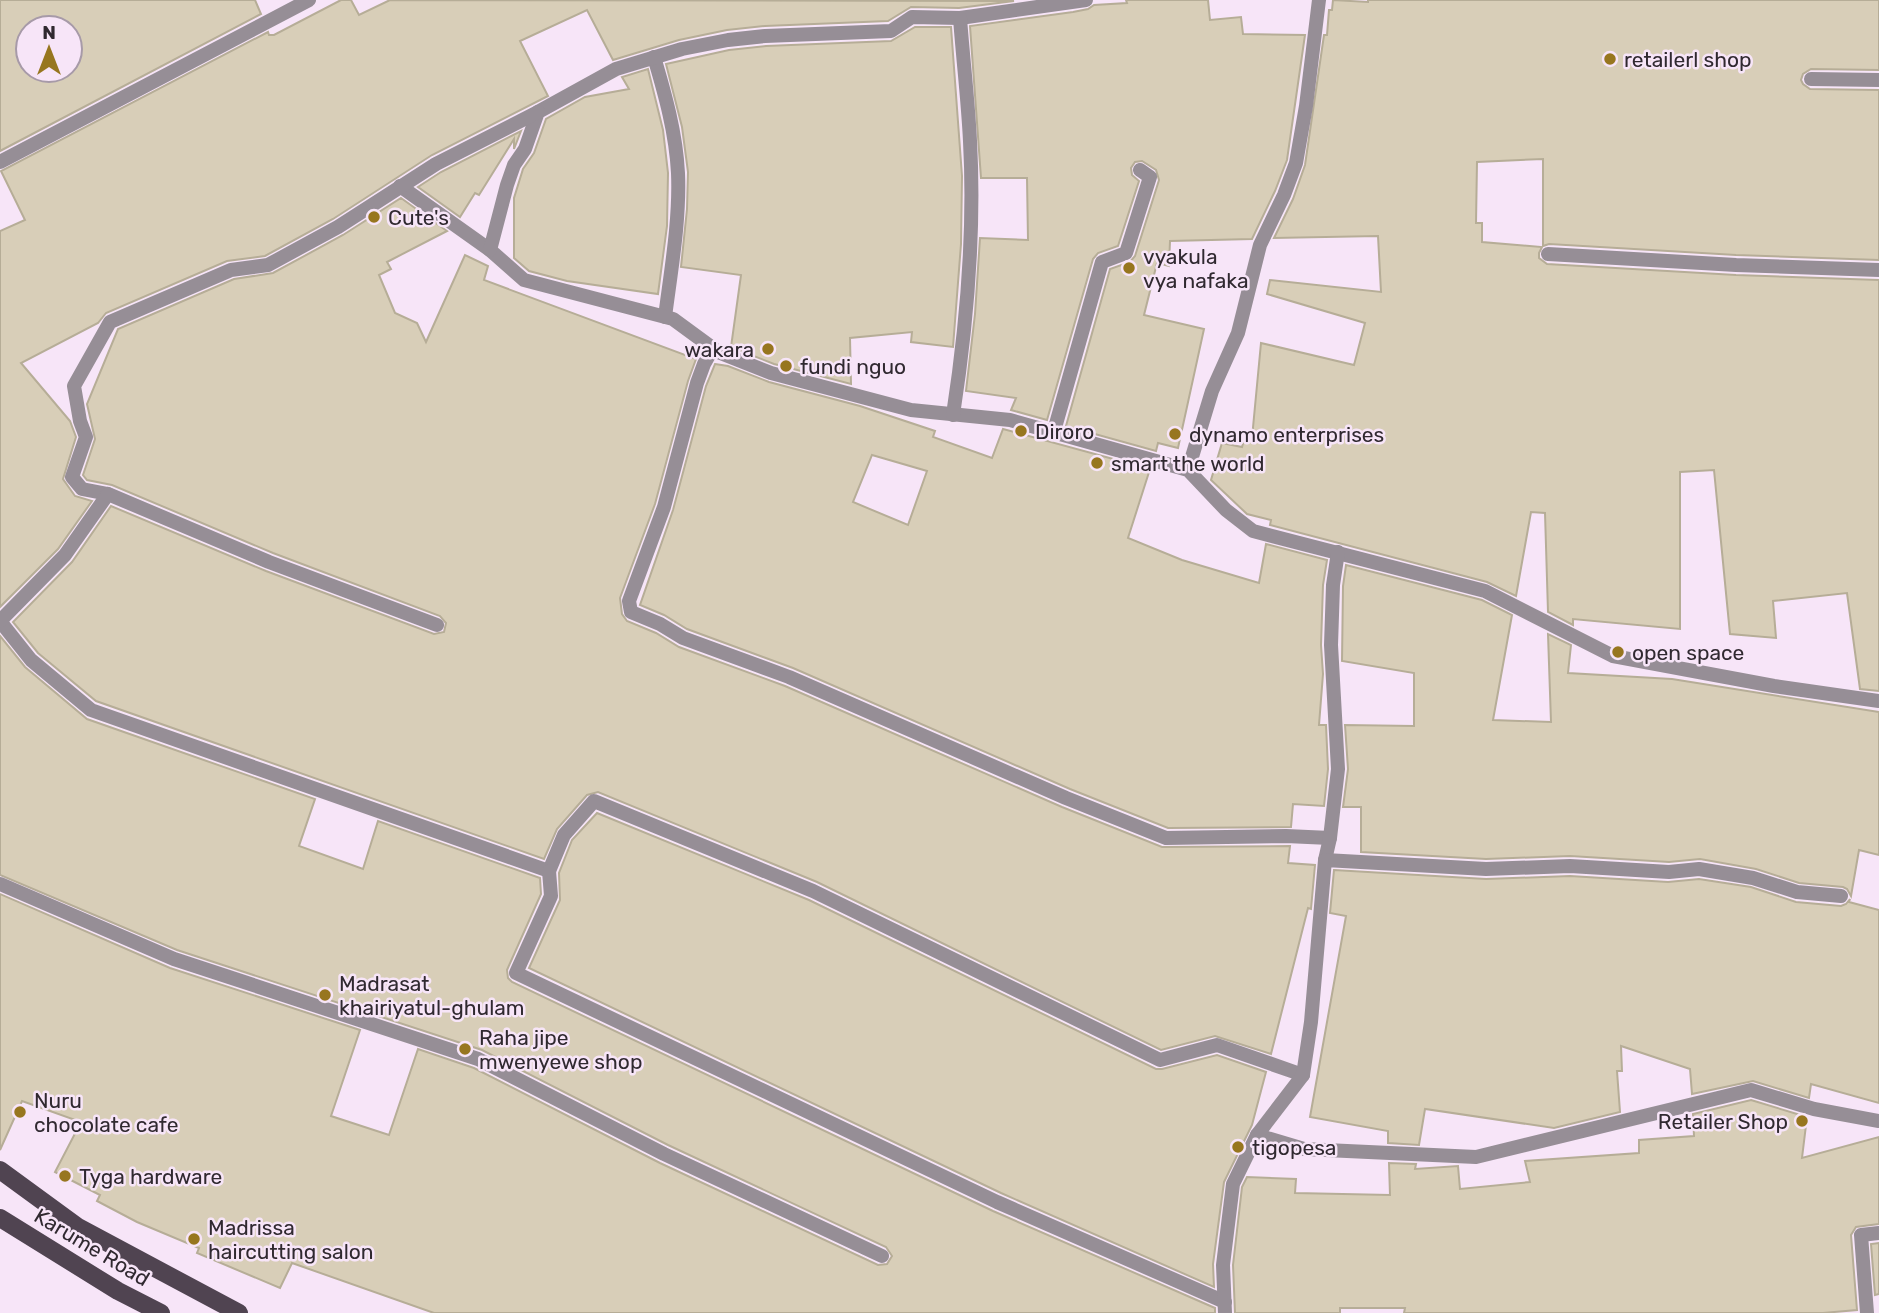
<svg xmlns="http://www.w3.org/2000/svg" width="1879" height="1313" font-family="Rubik,sans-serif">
<rect width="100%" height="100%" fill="#f7e5f8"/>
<g fill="#d8ceb8" stroke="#b6ad97" stroke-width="2" fill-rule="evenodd">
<path d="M0,0H255L261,14L0,151ZM28,28H70V70H28Z"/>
<path d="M341,0H351L359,15L390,0L1014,1L959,8L911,7L888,21L765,26L727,30L679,40L613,60L587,10L520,41L548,96L432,155L333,219L265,256L227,261L106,313L98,323L21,363L70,421L76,437L63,479L75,496L92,501L58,549L0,607V231L25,220L1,171L268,32L269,35H274Z"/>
<path d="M1126,0H1208L1210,20L1241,17L1243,34L1305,35L1287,160L1275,191L1252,239L1170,241L1169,266L1157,263L1144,315L1204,329L1178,448L1158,443L1156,451L1066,426L1110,269L1130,262L1135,256L1159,180L1156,170L1142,161L1135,162L1131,168L1132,175L1139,181L1118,246L1098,253L1093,259L1047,420L1011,410L1016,398L966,391L975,314L980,238L1028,240L1027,178H981L970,26L1073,12L1088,9L1094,5L1127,3Z"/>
<path d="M1333,0L1368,2V0H1879V70L1811,69L1803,74L1801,80L1803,84L1810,89L1879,90V260L1736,255L1549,244L1543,246V159L1477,162L1476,223H1482V242L1542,247L1539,253V258L1547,264L1736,275L1879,280V691L1860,689L1847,593L1773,601L1776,638L1730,634L1714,470L1680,472V629L1573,619V625L1548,612L1545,513L1531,512L1516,596L1487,582L1270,525L1271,520L1247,514L1211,480L1222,443L1242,447L1245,437L1252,438L1261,343L1354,365L1365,323L1267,294L1270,280L1381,292L1378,236L1274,238L1293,199L1305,165L1324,35H1327L1329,10H1332Z"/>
<path d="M915,27H951L962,176L961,244L953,347L911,342L912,332L850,338L851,384L774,364L731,347L741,275L681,267L687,209L688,172L682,127L666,64L729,50L766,46L891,41Z"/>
<path d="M648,69L663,130L668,173L667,226L658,294L567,281L529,271L514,258V198L523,169L534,153L546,119L585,97L629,89L622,77Z"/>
<path d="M521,131L514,149V139L479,195L475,193L460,217L418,187L441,172Z"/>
<path d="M401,198L447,231L387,262L391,269L379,275L395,313L417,323L426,342L465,255L488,266L484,280L696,359L688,381L655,504L620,598L622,614L627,621L656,633L679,647L785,686L1062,807L1162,847L1290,846L1288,863L1315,865L1311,909L1308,908L1271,1054L1215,1036L1161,1050L817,882L598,792L587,795L557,829L544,859L96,701L38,653L13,622L72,562L111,506L266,571L434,634L444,632L446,623L440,616L273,553L112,485L87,480L83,475L95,439L87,404L118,329L234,279L273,273L343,235Z"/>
<path d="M715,364L728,366L769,382L860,406L935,431L933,437L992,458L1003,429L1150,469L1128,538L1182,560L1259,583L1266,544L1327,560L1323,585L1321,645L1323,674L1319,725H1326L1328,769L1324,806L1293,804L1291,827L1168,828L1070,789L793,668L687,629L664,615L640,605L673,510L706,386ZM872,455L927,471L908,525L853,502Z"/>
<path d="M1346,565L1482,600L1512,615L1493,720L1551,722L1548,634L1571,645L1568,673L1672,679L1879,712V855L1859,850L1851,896L1847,889L1843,887L1799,883L1756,869L1700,859L1669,862L1570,856L1486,859L1361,852V807H1343L1348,769L1345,725L1414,726V673L1342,661L1343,586Z"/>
<path d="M0,636L25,667L87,719L315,799L299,846L363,869L378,821L540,878L541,894L507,970L508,978L512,982L993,1211L1215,1308V1313H434L292,1263L280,1288L197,1253L199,1248L137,1222L97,1201L100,1195L55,1172L81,1122L22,1101L0,1150V894L170,968L360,1030L331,1116L389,1135L418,1049L474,1068L660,1163L878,1265L887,1264L892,1256L886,1247L668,1145L482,1050L177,950L0,875Z"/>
<path d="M597,813L809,900L1156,1069H1162L1217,1055L1266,1072L1252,1125L1224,1182L1213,1264L1214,1287L1001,1193L529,968L560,900L559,873L572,840Z"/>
<path d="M1334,870L1486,879L1570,876L1668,882L1699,879L1751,887L1796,902L1841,906L1846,904L1850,899L1849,902L1879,910V1103L1811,1084L1809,1098L1753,1081L1692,1094L1690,1069L1621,1046L1622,1071H1617L1620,1112L1554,1128L1425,1109L1419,1145L1388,1143V1131L1310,1117L1346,916L1330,913Z"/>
<path d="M1751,1100L1807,1117L1802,1158L1879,1137V1224L1856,1227L1851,1235L1857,1310L1823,1313H1404L1405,1308H1340V1313H1235L1233,1265L1242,1187L1247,1177L1296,1179L1295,1193L1390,1195L1389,1163L1416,1164L1415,1169L1458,1166L1460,1189L1530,1182L1525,1161L1639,1153V1140L1694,1136L1693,1114Z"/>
<path d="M1879,1243V1294L1875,1295L1871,1244Z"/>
</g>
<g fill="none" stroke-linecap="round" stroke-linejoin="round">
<g stroke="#968e96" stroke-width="14">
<path d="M654,57C665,94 676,133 678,173C680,220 671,270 665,317"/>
<path d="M1811,79L1879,80"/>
<path d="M0,162L309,0"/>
<path d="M400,186L490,250L524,280L673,319L718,352L771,373L911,410L1010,420L1188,470L1226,510L1253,531L1485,591L1613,656L1774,686L1879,701"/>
<path d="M490,250L507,185L514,165L525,149L538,112L616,69L682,49L728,40L765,36L891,31L912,17L960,18L1086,0"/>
<path d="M1548,254L1736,265L1879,270"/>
<path d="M713,348L704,364L697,383L664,507L629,601L631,612L660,624L683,638L789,677L1066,798L1166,838L1286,836L1330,838"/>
<path d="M953,415C967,324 975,233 970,141C968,100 963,59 960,18"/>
<path d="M1054,431L1102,262L1126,253L1150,177L1140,170"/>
<path d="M1188,470L1212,391L1238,333L1260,245L1284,195L1296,163L1306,106L1319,0"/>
<path d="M108,494L82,489L72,477L86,437L80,421L74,386L110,322L231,270L268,265L338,227L436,164L538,112"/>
<path d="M0,621L31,660L91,710L549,871L564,835L594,801L813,891L1160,1060L1217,1045L1303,1075"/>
<path d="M0,621L65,555L108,494L269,562L437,625"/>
<path d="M1325,860L1330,838L1338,769L1331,645L1333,585L1338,552"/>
<path d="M549,871L551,896L516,973L997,1202L1225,1302"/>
<path d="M0,884L174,959L478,1059L664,1154L882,1256"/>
<path d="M1257,1135L1304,1149L1476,1157L1751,1090L1814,1109L1879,1121"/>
<path d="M1225,1313L1223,1265L1233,1184L1257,1135L1303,1075L1311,1022L1325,860L1486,869L1570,866L1669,872L1699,869L1753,878L1797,892L1841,896"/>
<path d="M1867,1313L1861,1235L1879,1233"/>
</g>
<g stroke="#504451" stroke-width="18">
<path d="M0,1170L78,1227L239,1313"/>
<path d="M0,1218L118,1291L161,1313"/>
</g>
</g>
<g fill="#97761f" stroke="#f7e5f8" stroke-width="2.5">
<circle cx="1610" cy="59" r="7"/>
<circle cx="374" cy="217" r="7"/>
<circle cx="1129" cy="268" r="7"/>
<circle cx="768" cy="349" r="7"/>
<circle cx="786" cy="366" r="7"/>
<circle cx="1021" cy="431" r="7"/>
<circle cx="1175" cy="434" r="7"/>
<circle cx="1097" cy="463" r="7"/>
<circle cx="1618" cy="652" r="7"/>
<circle cx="325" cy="995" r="7"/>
<circle cx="465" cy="1049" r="7"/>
<circle cx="20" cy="1112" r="7"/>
<circle cx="1802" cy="1121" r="7"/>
<circle cx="1238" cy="1147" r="7"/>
<circle cx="65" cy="1176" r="7"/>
<circle cx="194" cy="1239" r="7"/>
</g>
<g text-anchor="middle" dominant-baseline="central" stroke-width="5" stroke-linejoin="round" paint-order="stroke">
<g font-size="21" fill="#302930" stroke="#f7e5f8" text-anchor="start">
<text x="1624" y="59">retailerl shop</text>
<text x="388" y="217">Cute's</text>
<text x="1143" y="256">vyakula<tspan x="1143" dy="24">vya nafaka</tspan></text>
<text x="754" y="349" text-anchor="end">wakara</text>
<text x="800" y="366">fundi nguo</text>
<text x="1035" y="431">Diroro</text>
<text x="1189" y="434">dynamo enterprises</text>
<text x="1111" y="463">smart the world</text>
<text x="1632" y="652">open space</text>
<text x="339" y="983">Madrasat<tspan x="339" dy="24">khairiyatul-ghulam</tspan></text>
<text x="479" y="1037">Raha jipe<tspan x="479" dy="24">mwenyewe shop</tspan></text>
<text x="34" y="1100">Nuru<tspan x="34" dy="24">chocolate cafe</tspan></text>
<text x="1788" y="1121" text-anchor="end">Retailer Shop</text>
<text x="1252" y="1147">tigopesa</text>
<text x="79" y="1176">Tyga hardware</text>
<text x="208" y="1227">Madrissa<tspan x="208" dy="24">haircutting salon</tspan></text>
</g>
<g font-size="21" fill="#302930" stroke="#f7e5f8">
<text transform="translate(92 1247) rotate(31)">Karume Road</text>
</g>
</g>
<g transform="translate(49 49)"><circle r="33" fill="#f7e5f8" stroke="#a79aa8" stroke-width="2"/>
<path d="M0-5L12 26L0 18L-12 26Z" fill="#97761f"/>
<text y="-10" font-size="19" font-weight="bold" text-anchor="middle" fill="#302930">N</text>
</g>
</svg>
